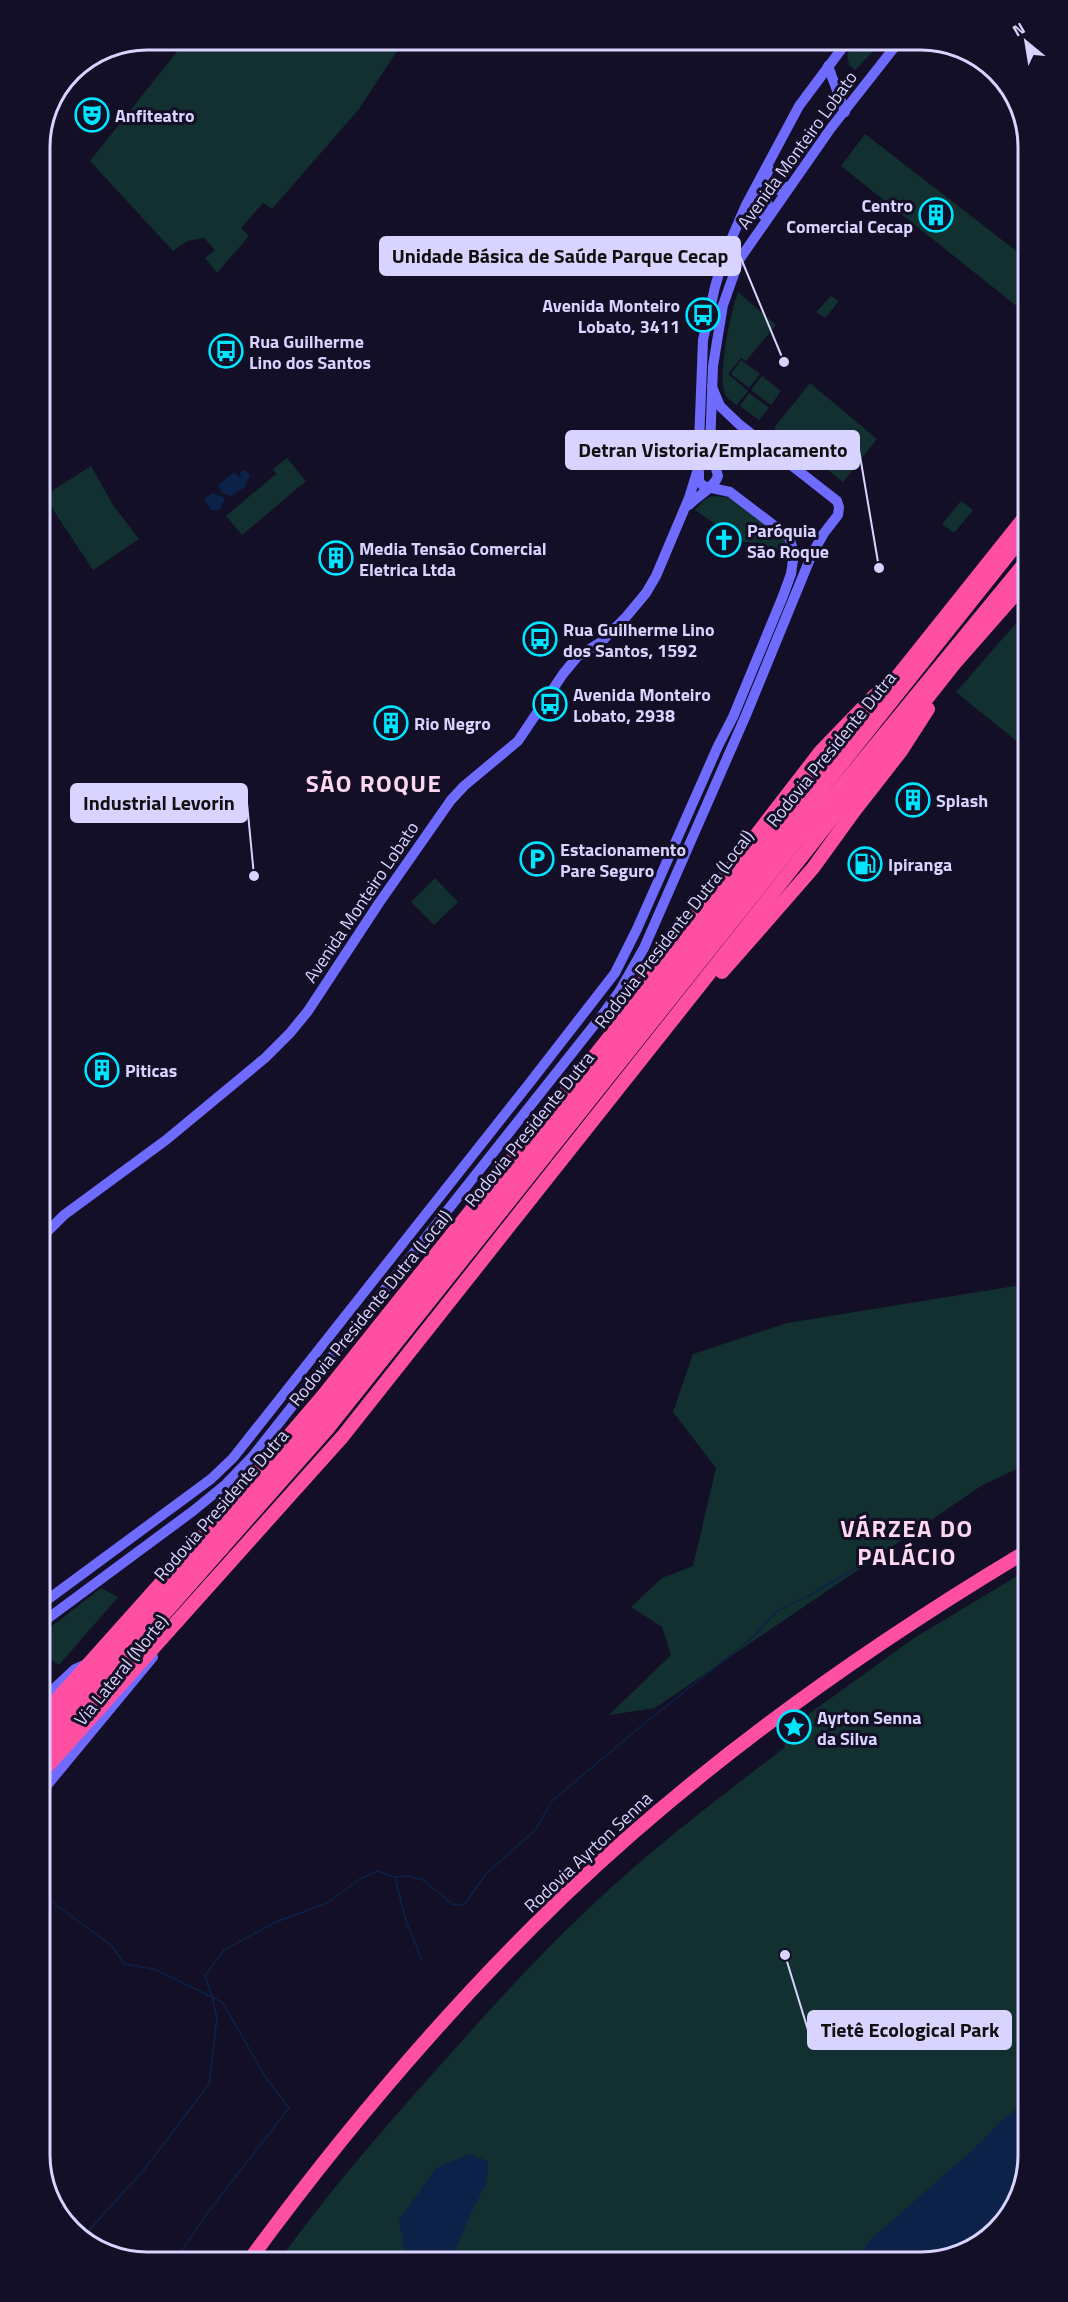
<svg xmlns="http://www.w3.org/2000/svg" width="1068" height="2302" font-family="'Titillium Web',sans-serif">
<rect width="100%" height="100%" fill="#130f26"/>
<g fill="#12302f">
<path d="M187,39H405L359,109L272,209L263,203L241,228L249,236L217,273L205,258L215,250L204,238L187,241L173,251L90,161Z"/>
<path d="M858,39H885L855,70L849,65L847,53Z"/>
<path d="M865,134L1024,257V312L841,166Z"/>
<path d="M738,292L776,325L746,361L741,358L728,374L748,391L737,405C734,403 728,399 726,396C716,379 731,311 738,292Z"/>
<path d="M831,296L839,301L825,318L816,312Z"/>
<path d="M741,360L760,374L749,388L731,374Z"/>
<path d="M762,376L781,391L771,405L751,390Z"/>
<path d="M810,383L877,439L843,482L774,428Z"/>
<path d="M749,393L769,408L759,420L740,406Z"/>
<path d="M287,458L306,481L242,535L226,516L276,474L273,469Z"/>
<path d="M91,466L113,505L139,539L93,570L44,496Z"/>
<path d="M715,496L731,498L781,535L788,544L789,555L759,543L741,542L695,510C701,503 705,497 715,496Z"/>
<path d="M961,501L973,510L954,533L942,524Z"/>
<path d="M1025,613V748L956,692Z"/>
<path d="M435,878L458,902L434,925L411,902Z"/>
<path d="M1027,1284V1464L981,1486L655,1708L609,1715L671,1655L662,1627L631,1607L662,1578L693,1566L716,1468L673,1412L693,1354L787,1323Z"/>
<path d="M1027,1570L1029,2156L1007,2221L956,2257L278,2262C327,2194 381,2131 437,2069C485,2015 532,1962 584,1913C646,1853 715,1801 784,1748L788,1729L914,1638Z"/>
<path d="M101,1588L118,1597L59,1665L43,1655V1633Z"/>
</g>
<g fill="#0c2248">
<path d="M245,470L250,476L245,487L231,496L222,493L218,485L235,472L241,479L240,472Z"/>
<path d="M212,493L225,498L220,510H211L204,499Z"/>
<path d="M1029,2100V2156L1007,2221L956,2257L858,2258L870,2240L977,2146L1004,2118Z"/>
<path d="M470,2154L488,2161L487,2182L470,2215L456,2249L449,2261H416L404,2247L399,2220L436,2168Z"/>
</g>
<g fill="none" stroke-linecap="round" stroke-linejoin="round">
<g stroke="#0c2248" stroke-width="1.5">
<path d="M395,1878L406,1921L422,1960"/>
<path d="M44,1896L112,1946L124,1964L154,1969L212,1997L217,2018L209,2084L143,2171L80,2240"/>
<path d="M173,2263L208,2212L289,2108L266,2078L223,2003L212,1997L205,1976L224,1950L276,1922L327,1903L360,1879L377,1871L395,1877L409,1876L423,1880L452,1904L464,1905L486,1874L536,1829L551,1802L635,1731L752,1638L777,1611L810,1595L880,1554"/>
</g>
<g stroke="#6f6bff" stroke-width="10">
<path d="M828,66L845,112"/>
<path d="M769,169L766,176L770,187L778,190L790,186"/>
<path d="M751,199L760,194L765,196L768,205L763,215"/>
<path d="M689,505C698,495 714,488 718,476L710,448L713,366L723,305L739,260L831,128L901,39"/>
<path d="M42,1237L64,1215L166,1140L265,1058L290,1033L308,1011L379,903L451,800L464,786L518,741L563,674L577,657L601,642L626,617L646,593L656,576L689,498L698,469L703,340L715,287L724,256L746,205L799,106L849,39"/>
<path d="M43,1603L211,1479L233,1458L528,1085L615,973L637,929L718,746L733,717L783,596L791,574L794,553L789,537L730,492L703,486L699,481V472"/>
<path d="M43,1622L193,1511L226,1484L252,1457L603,1014L619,992L644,948L746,715L812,554L824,533L838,515L839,507L837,501L740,425L720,406L712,387"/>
<path d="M43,1699L75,1669L84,1665"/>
<path d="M44,1789L153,1657"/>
</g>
<g stroke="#ff4fa3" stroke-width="14">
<path d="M722,972L813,868L855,810L901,751L928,709"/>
<path d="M639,987L821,751L875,695"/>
<path d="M44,1714L203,1536L322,1397L1024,518"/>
<path d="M44,1731L288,1457L359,1370L1024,535"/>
<path d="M44,1750L329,1427L795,843L1024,564"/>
<path d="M44,1770L343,1436L955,663L1025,583"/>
<path d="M248,2262C343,2132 449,2007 565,1895C704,1762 863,1649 1027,1551"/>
</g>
</g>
<defs>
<g id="theatre-ring" transform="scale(1.725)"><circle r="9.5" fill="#130f26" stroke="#00e5ff" stroke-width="1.5"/><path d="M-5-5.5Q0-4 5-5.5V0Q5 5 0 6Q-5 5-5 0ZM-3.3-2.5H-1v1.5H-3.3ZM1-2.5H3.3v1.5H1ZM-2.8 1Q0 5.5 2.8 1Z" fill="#00e5ff"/></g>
<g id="building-ring" transform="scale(1.725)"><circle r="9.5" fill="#130f26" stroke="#00e5ff" stroke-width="1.5"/><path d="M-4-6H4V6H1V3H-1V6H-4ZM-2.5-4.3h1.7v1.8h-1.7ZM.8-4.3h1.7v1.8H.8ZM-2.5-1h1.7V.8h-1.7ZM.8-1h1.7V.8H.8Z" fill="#00e5ff"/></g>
<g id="bus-ring" transform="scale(1.725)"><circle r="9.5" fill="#130f26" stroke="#00e5ff" stroke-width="1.5"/><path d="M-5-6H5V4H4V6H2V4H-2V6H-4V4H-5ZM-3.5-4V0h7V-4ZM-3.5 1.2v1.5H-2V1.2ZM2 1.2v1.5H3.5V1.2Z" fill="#00e5ff"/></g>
<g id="church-ring" transform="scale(1.725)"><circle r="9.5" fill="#130f26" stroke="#00e5ff" stroke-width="1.5"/><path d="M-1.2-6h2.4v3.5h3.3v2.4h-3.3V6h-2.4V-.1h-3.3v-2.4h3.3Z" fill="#00e5ff"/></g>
<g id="parking-ring" transform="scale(1.725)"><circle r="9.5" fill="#130f26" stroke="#00e5ff" stroke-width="1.5"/><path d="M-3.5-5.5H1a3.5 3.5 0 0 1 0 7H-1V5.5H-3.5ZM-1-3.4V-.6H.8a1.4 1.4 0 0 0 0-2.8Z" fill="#00e5ff"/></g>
<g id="fuel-ring" transform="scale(1.725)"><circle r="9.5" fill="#130f26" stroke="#00e5ff" stroke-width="1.5"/><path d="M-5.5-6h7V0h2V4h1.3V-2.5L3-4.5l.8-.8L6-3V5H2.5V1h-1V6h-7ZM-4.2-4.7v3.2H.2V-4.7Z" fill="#00e5ff"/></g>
<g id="sight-ring" transform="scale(1.725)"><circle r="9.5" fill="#130f26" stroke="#00e5ff" stroke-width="1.5"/><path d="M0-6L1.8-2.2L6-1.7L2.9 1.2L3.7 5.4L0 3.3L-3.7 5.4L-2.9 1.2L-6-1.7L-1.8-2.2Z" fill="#00e5ff"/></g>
</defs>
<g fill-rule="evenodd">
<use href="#theatre-ring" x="92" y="115"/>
<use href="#building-ring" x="936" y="215"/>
<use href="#bus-ring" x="703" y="315"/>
<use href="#bus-ring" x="226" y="351"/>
<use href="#church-ring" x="724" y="540"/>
<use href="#building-ring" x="336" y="558"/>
<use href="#bus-ring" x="540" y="639"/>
<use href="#bus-ring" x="550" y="704"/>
<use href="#building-ring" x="391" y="723"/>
<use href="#building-ring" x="913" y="800"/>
<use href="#parking-ring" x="537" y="859"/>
<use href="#fuel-ring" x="865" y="864"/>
<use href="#building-ring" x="102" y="1070"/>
<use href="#sight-ring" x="794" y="1727"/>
</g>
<g text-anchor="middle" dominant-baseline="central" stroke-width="6" stroke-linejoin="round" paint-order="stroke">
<g font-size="18" font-weight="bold" fill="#d9d4ff" stroke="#130f26" text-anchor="start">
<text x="115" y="115">Anfiteatro</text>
<text x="913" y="205" text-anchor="end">Centro<tspan x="913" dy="21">Comercial Cecap</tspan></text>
<text x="680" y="305" text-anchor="end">Avenida Monteiro<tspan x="680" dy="21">Lobato, 3411</tspan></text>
<text x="249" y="341">Rua Guilherme<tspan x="249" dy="21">Lino dos Santos</tspan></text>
<text x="747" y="530">Paróquia<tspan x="747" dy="21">São Roque</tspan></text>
<text x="359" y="548">Media Tensão Comercial<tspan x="359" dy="21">Eletrica Ltda</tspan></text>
<text x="563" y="629">Rua Guilherme Lino<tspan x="563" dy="21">dos Santos, 1592</tspan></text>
<text x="573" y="694">Avenida Monteiro<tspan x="573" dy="21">Lobato, 2938</tspan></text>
<text x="414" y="723">Rio Negro</text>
<text x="936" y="800">Splash</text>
<text x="560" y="849">Estacionamento<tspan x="560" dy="21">Pare Seguro</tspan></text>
<text x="888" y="864">Ipiranga</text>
<text x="125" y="1070">Piticas</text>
<text x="817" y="1717">Ayrton Senna<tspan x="817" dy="21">da Silva</tspan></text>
</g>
<g font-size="18" fill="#d9d4ff" stroke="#130f26">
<text transform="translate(797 150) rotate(-54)">Avenida Monteiro Lobato</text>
<text transform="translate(831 749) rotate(-51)">Rodovia Presidente Dutra</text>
<text transform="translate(361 902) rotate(-56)">Avenida Monteiro Lobato</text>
<text transform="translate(674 929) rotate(-52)">Rodovia Presidente Dutra (Local)</text>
<text transform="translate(529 1129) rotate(-51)">Rodovia Presidente Dutra</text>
<text transform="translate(370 1308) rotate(-51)">Rodovia Presidente Dutra (Local)</text>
<text transform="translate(221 1505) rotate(-49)">Rodovia Presidente Dutra</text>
<text transform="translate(121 1670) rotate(-51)">Via Lateral (Norte)</text>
<text transform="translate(588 1852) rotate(-43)">Rodovia Ayrton Senna</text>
</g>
<g font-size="24" font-weight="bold" letter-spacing="1.5" fill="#ffd6f0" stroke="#130f26">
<text x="374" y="783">SÃO ROQUE</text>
<text x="907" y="1528">VÁRZEA DO<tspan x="907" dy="28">PALÁCIO</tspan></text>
</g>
</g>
<path d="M0 0H1068V2302H0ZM147 50H921A97 97 0 0 1 1018 147V2155A97 97 0 0 1 921 2252H147A97 97 0 0 1 50 2155V147A97 97 0 0 1 147 50Z" fill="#130f26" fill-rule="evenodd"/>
<path fill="none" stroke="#d9d4ff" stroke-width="3" d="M147 50H921A97 97 0 0 1 1018 147V2155A97 97 0 0 1 921 2252H147A97 97 0 0 1 50 2155V147A97 97 0 0 1 147 50Z"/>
<path fill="none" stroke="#d9d4ff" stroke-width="2" d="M784 362L740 256M879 568L859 450M254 876L247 803M785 1955L808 2030"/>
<g fill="#d9d4ff" stroke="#130f26" stroke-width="2">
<circle cx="784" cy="362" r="6"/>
<circle cx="879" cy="568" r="6"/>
<circle cx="254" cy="876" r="6"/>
<circle cx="785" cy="1955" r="6"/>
</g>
<g fill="#d9d4ff" stroke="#d9d4ff" stroke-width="2">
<rect x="380" y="237" width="360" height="38" rx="6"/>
<rect x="566" y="431" width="293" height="38" rx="6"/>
<rect x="71" y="784" width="176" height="38" rx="6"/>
<rect x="808" y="2011" width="203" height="38" rx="6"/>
</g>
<g font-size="20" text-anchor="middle" font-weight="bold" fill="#111">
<text x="560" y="263">Unidade Básica de Saúde Parque Cecap</text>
<text x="713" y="457">Detran Vistoria/Emplacamento</text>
<text x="159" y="810">Industrial Levorin</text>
<text x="910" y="2037">Tietê Ecological Park</text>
</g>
<g transform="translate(1026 42) rotate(330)" stroke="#130f26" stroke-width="4.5" paint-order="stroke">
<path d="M0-4.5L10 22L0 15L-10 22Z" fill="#d9d4ff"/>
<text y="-9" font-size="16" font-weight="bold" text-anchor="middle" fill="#d9d4ff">N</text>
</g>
</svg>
